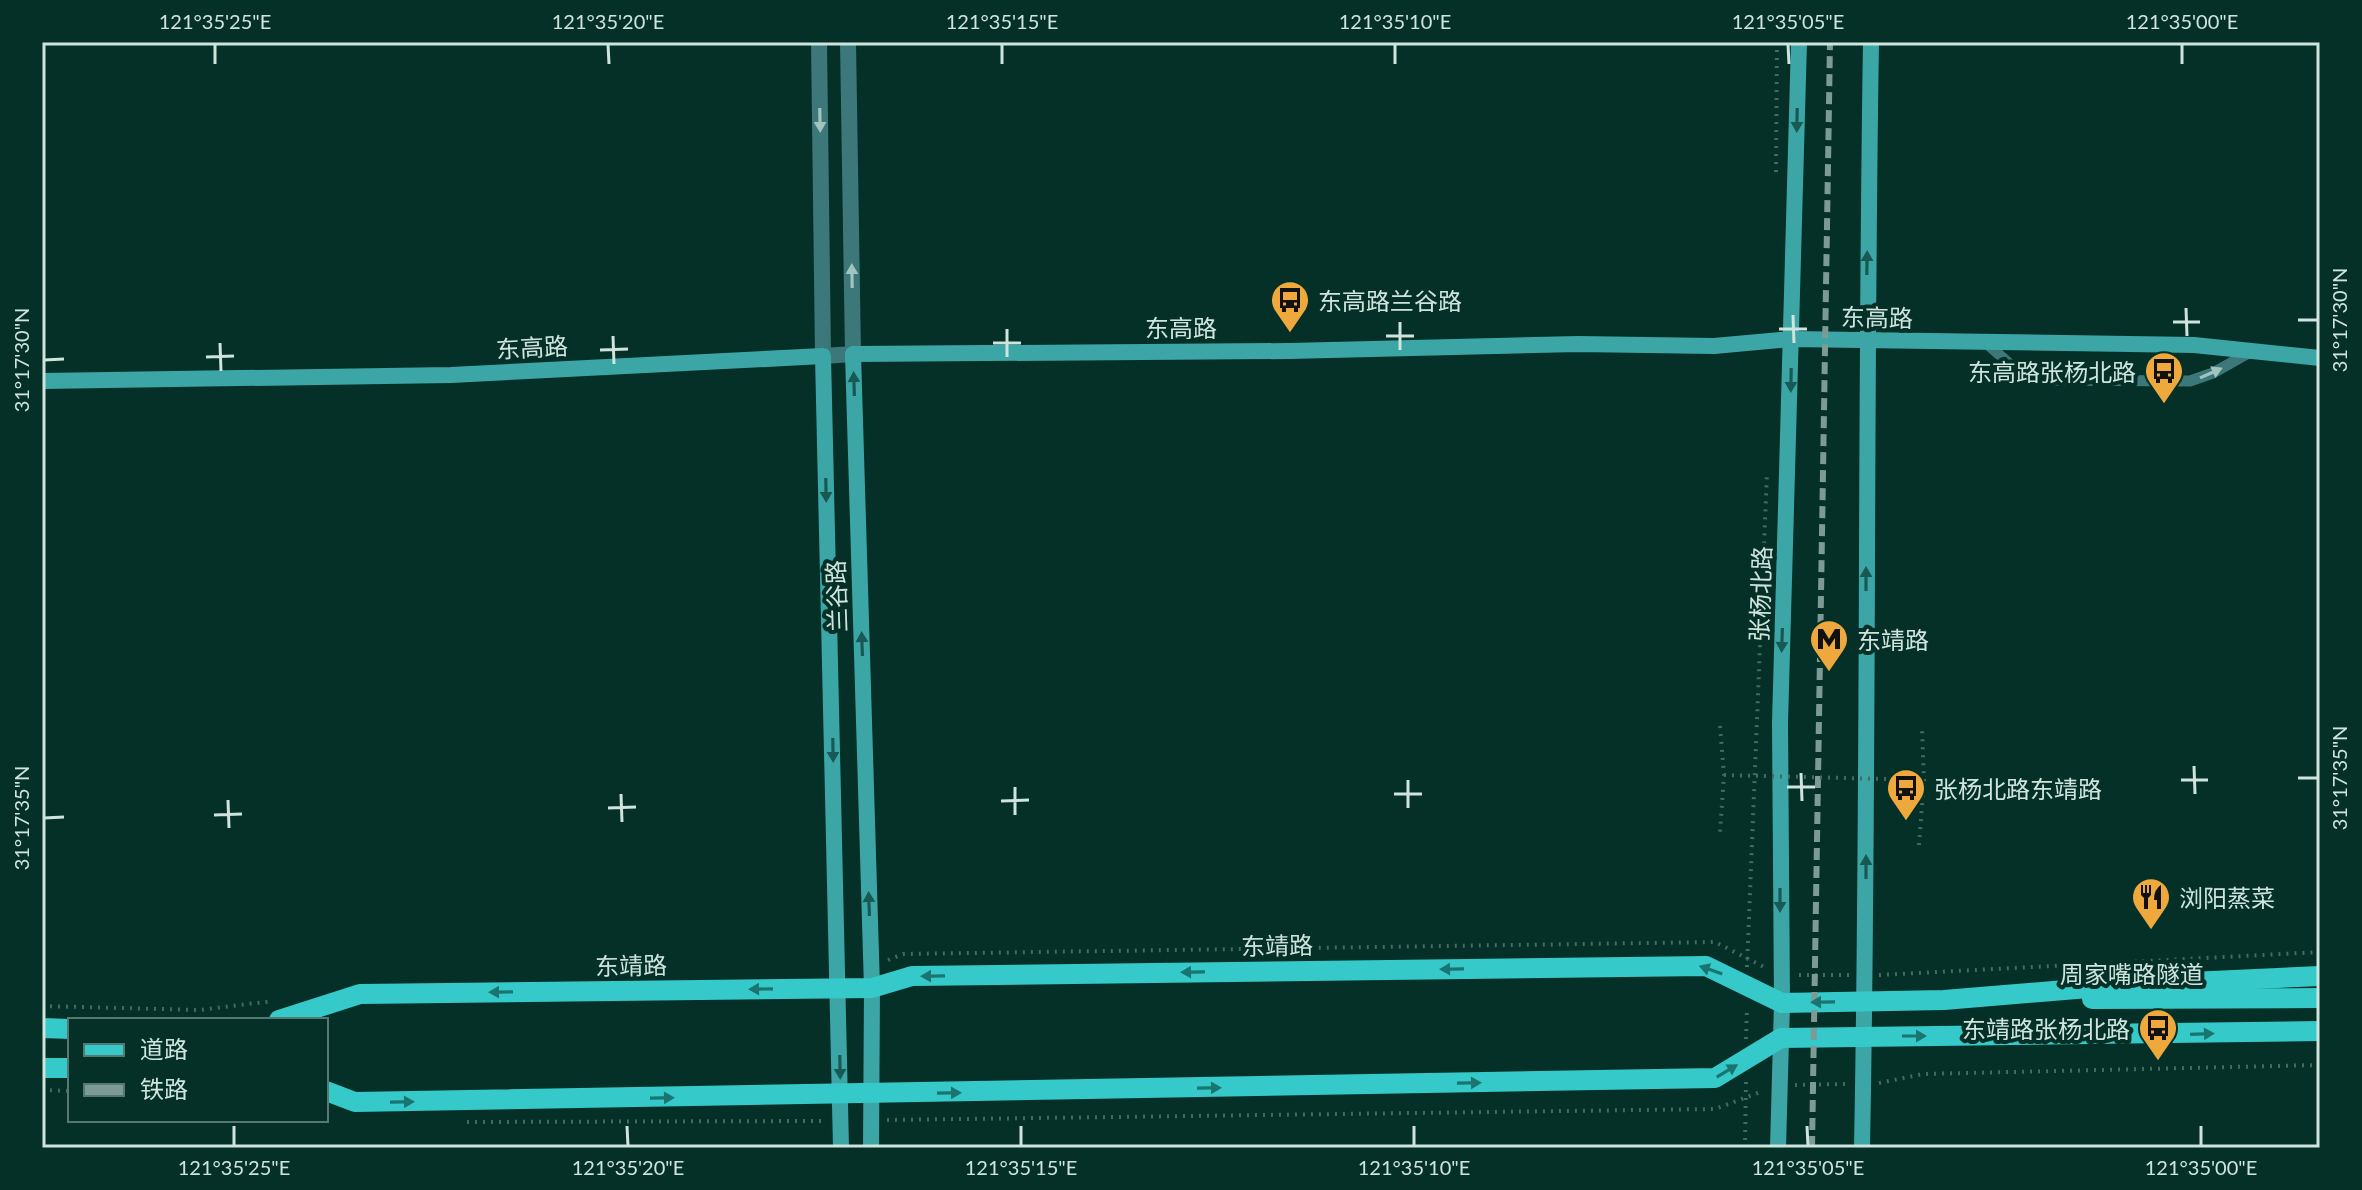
<svg xmlns="http://www.w3.org/2000/svg" width="2362" height="1190" font-family="Lato,'Noto Sans SC',sans-serif">
<rect width="100%" height="100%" fill="#043027"/>
<g fill="none" stroke-linecap="round" stroke-linejoin="round">
<g stroke="#456a61" stroke-width="4" stroke-dasharray="2 6" stroke-linecap="butt">
<path d="M1776,172L1777,42"/>
<path d="M1720,726L1724,775L1720,833"/>
<path d="M1919,845L1924,780L1922,728"/>
<path d="M888,960L903,954L1715,942L1764,967"/>
<path d="M1747,967L1767,472"/>
<path d="M1799,975H1850"/>
<path d="M1879,975L2320,952"/>
<path d="M42,1006L199,1010L273,1001"/>
<path d="M1746,1039L1747,1008"/>
<path d="M1879,1083L1923,1074L2320,1065"/>
<path d="M1795,1085L1846,1084"/>
<path d="M42,1090L70,1091"/>
<path d="M887,1120L1715,1109L1763,1091"/>
<path d="M467,1122L823,1121"/>
<path d="M1745,1148L1746,1080"/>
</g>
<path stroke="#3c7879" stroke-width="11" d="M1986,343L2020,373L2033,380L2190,381L2213,373L2252,351"/>
<path stroke="#3c7879" stroke-width="16" d="M819,42L823,356L853,354L848,42"/>
<g stroke="#3ca6a7" stroke-width="16">
<path d="M42,381L451,375L823,356L841,1148"/>
<path d="M871,1148L872,988L853,354L1289,351L1578,344L1714,346L1792,339L2194,345L2320,358"/>
<path d="M1778,1148L1782,1003L1780,723L1799,42"/>
<path d="M1862,1148C1869,779 1865,411 1871,42"/>
</g>
<g stroke="#35c9ca" stroke-width="20">
<path d="M2092,999L2320,998"/>
<path d="M279,1020L360,994L872,988L912,976L1706,966L1782,1003L1944,1000L2125,985L2320,976"/>
<path d="M42,1028L70,1029"/>
<path d="M42,1068H70"/>
<path d="M326,1091L355,1102L1715,1078L1781,1038L2320,1031"/>
</g>
<path stroke="#7c9b94" stroke-width="6" stroke-dasharray="12 6" stroke-linecap="butt" d="M1812,1148L1830,42"/>
<path stroke="#456a61" stroke-width="4" stroke-dasharray="2 6" stroke-linecap="butt" d="M1724,775L1924,780"/>
</g>
<defs><path id="oneway-solid" d="M-6-.8H1V-3.2L6.5 0L1 3.2V.8H-6Z" transform="scale(2)"/></defs>
<g fill="#a2c4bf">
<use href="#oneway-solid" transform="translate(820 120) rotate(89)"/>
<use href="#oneway-solid" transform="translate(852 276) rotate(-91)"/>
<use href="#oneway-solid" transform="translate(2211 373) rotate(-24)"/>
</g>
<g fill="#185954">
<use href="#oneway-solid" transform="translate(1797 120) rotate(91)"/>
<use href="#oneway-solid" transform="translate(1867 263) rotate(-89)"/>
<use href="#oneway-solid" transform="translate(1791 380) rotate(91)"/>
<use href="#oneway-solid" transform="translate(854 384) rotate(-92)"/>
<use href="#oneway-solid" transform="translate(826 490) rotate(89)"/>
<use href="#oneway-solid" transform="translate(1866 579) rotate(-90)"/>
<use href="#oneway-solid" transform="translate(1782 640) rotate(92)"/>
<use href="#oneway-solid" transform="translate(862 644) rotate(-92)"/>
<use href="#oneway-solid" transform="translate(833 750) rotate(89)"/>
<use href="#oneway-solid" transform="translate(1866 867) rotate(-90)"/>
<use href="#oneway-solid" transform="translate(1780 900) rotate(90)"/>
<use href="#oneway-solid" transform="translate(869 904) rotate(-92)"/>
<use href="#oneway-solid" transform="translate(840 1067) rotate(89)"/>
</g>
<g fill="#1a7570">
<use href="#oneway-solid" transform="translate(1452 969) rotate(179)"/>
<use href="#oneway-solid" transform="translate(1711 970) rotate(-161)"/>
<use href="#oneway-solid" transform="translate(1193 972) rotate(179)"/>
<use href="#oneway-solid" transform="translate(933 976) rotate(179)"/>
<use href="#oneway-solid" transform="translate(761 989) rotate(179)"/>
<use href="#oneway-solid" transform="translate(501 992) rotate(179)"/>
<use href="#oneway-solid" transform="translate(1823 1002) rotate(179)"/>
<use href="#oneway-solid" transform="translate(2202 1034) rotate(-2)"/>
<use href="#oneway-solid" transform="translate(1914 1036)"/>
<use href="#oneway-solid" transform="translate(1727 1071) rotate(-31)"/>
<use href="#oneway-solid" transform="translate(1469 1083) rotate(-1)"/>
<use href="#oneway-solid" transform="translate(1209 1088) rotate(-1)"/>
<use href="#oneway-solid" transform="translate(949 1093) rotate(-1)"/>
<use href="#oneway-solid" transform="translate(662 1098) rotate(-1)"/>
<use href="#oneway-solid" transform="translate(402 1102) rotate(-1)"/>
</g>
<path fill="none" stroke="#cee4dd" stroke-width="3" d="M215,44V64M608,44L609,64M1002,44V64M1395,44V64M1788,44L1789,64M2182,44V64M2186,308L2187,336M1793,315L1794,343M2298,320H2318M1400,322V350M2173,322H2200M1007,329V357M1779,329H1807M613,336L614,364M1386,336H1414M220,343L221,371M993,343H1021M600,350L628,349M206,357L234,356M44,360L64,359M2194,766L2195,794M1801,773L1802,801M2298,778H2318M1408,780V808M2181,780H2208M1015,787V815M1787,787H1815M621,794L622,822M1394,794H1422M228,800L229,828M1001,801L1029,800M608,808L636,807M214,815L242,814M44,818L64,817M234,1126V1146M627,1126L628,1146M1021,1126V1146M1414,1126V1146M1807,1126L1808,1146M2201,1126V1146"/>
<defs>
<g id="bus-pin" transform="scale(2)"><path d="M0 17L-7.5 6A9.5 9.5 0 1 1 7.5 6Z" fill="#eea83c" stroke="#043027"/><path d="M-5-6H5V4H4V6H2V4H-2V6H-4V4H-5ZM-3.5-4V0h7V-4ZM-3.5 1.2v1.5H-2V1.2ZM2 1.2v1.5H3.5V1.2Z" fill="#111"/></g>
<g id="metro-pin" transform="scale(2)"><path d="M0 17L-7.5 6A9.5 9.5 0 1 1 7.5 6Z" fill="#eea83c" stroke="#043027"/><path d="M-5.5 5V-5H-3L0 0L3-5H5.5V5H3V-.5L0 4L-3-.5V5Z" fill="#111"/></g>
<g id="restaurant-pin" transform="scale(2)"><path d="M0 17L-7.5 6A9.5 9.5 0 1 1 7.5 6Z" fill="#eea83c" stroke="#043027"/><path d="M-5-6h1v4h1v-4h1v4h1v-4h1v5L-1.5 .5V6h-2V.5L-5-1ZM5-6V6H3V1.5H1.5Q1.5-4 5-6Z" fill="#111"/></g>
</defs>
<g fill-rule="evenodd">
<use href="#bus-pin" x="1290" y="300"/>
<use href="#bus-pin" x="2164" y="371"/>
<use href="#metro-pin" x="1829" y="639"/>
<use href="#bus-pin" x="1906" y="788"/>
<use href="#restaurant-pin" x="2151" y="897"/>
<use href="#bus-pin" x="2158" y="1028"/>
</g>
<g text-anchor="middle" dominant-baseline="central" stroke-width="8" stroke-linejoin="round" paint-order="stroke">
<g font-size="24" fill="#cee4dd" stroke="#043027" text-anchor="start">
<text x="1318" y="300">东高路兰谷路</text>
<text x="2136" y="371" text-anchor="end">东高路张杨北路</text>
<text x="1857" y="639">东靖路</text>
<text x="1934" y="788">张杨北路东靖路</text>
<text x="2179" y="897">浏阳蒸菜</text>
<text x="2130" y="1028" text-anchor="end">东靖路张杨北路</text>
</g>
<g font-size="24" fill="#cee4dd" stroke="#043027">
<text transform="translate(1877 317) rotate(1)">东高路</text>
<text x="1181" y="327">东高路</text>
<text transform="translate(532 347) rotate(-3)">东高路</text>
<text transform="translate(1760 594) rotate(-88)">张杨北路</text>
<text transform="translate(836 596) rotate(-92)">兰谷路</text>
<text transform="translate(1277 945) rotate(-1)">东靖路</text>
<text transform="translate(631 965) rotate(-1)">东靖路</text>
<text x="2132" y="973">周家嘴路隧道</text>
</g>
</g>
<rect width="2362" height="1190" fill="none" stroke="#043027" stroke-width="88"/>
<rect x="68" y="1018" width="260" height="104" fill="#043027" stroke="#557870" stroke-width="2"/>
<rect x="84" y="1044" width="40" height="12" fill="#35c9ca" stroke="#557870" stroke-width="2"/>
<text x="140" y="1058" font-size="24" fill="#cee4dd">道路</text>
<rect x="84" y="1084" width="40" height="12" fill="#7c9b94" stroke="#557870" stroke-width="2"/>
<text x="140" y="1098" font-size="24" fill="#cee4dd">铁路</text>
<rect x="44" y="44" width="2274" height="1102" fill="none" stroke="#cee4dd" stroke-width="3"/>
<g font-size="20" text-anchor="middle" fill="#cee4dd">
<text x="215" y="29">121°35'25"E</text>
<text x="608" y="29">121°35'20"E</text>
<text x="1002" y="29">121°35'15"E</text>
<text x="1395" y="29">121°35'10"E</text>
<text x="1788" y="29">121°35'05"E</text>
<text x="2182" y="29">121°35'00"E</text>
<text transform="translate(2340 320) rotate(-90)" y="7">31°17'30"N</text>
<text transform="translate(22 360) rotate(-90)" y="7">31°17'30"N</text>
<text transform="translate(2340 778) rotate(-90)" y="7">31°17'35"N</text>
<text transform="translate(22 818) rotate(-90)" y="7">31°17'35"N</text>
<text x="234" y="1175">121°35'25"E</text>
<text x="628" y="1175">121°35'20"E</text>
<text x="1021" y="1175">121°35'15"E</text>
<text x="1414" y="1175">121°35'10"E</text>
<text x="1808" y="1175">121°35'05"E</text>
<text x="2201" y="1175">121°35'00"E</text>
</g>
</svg>
